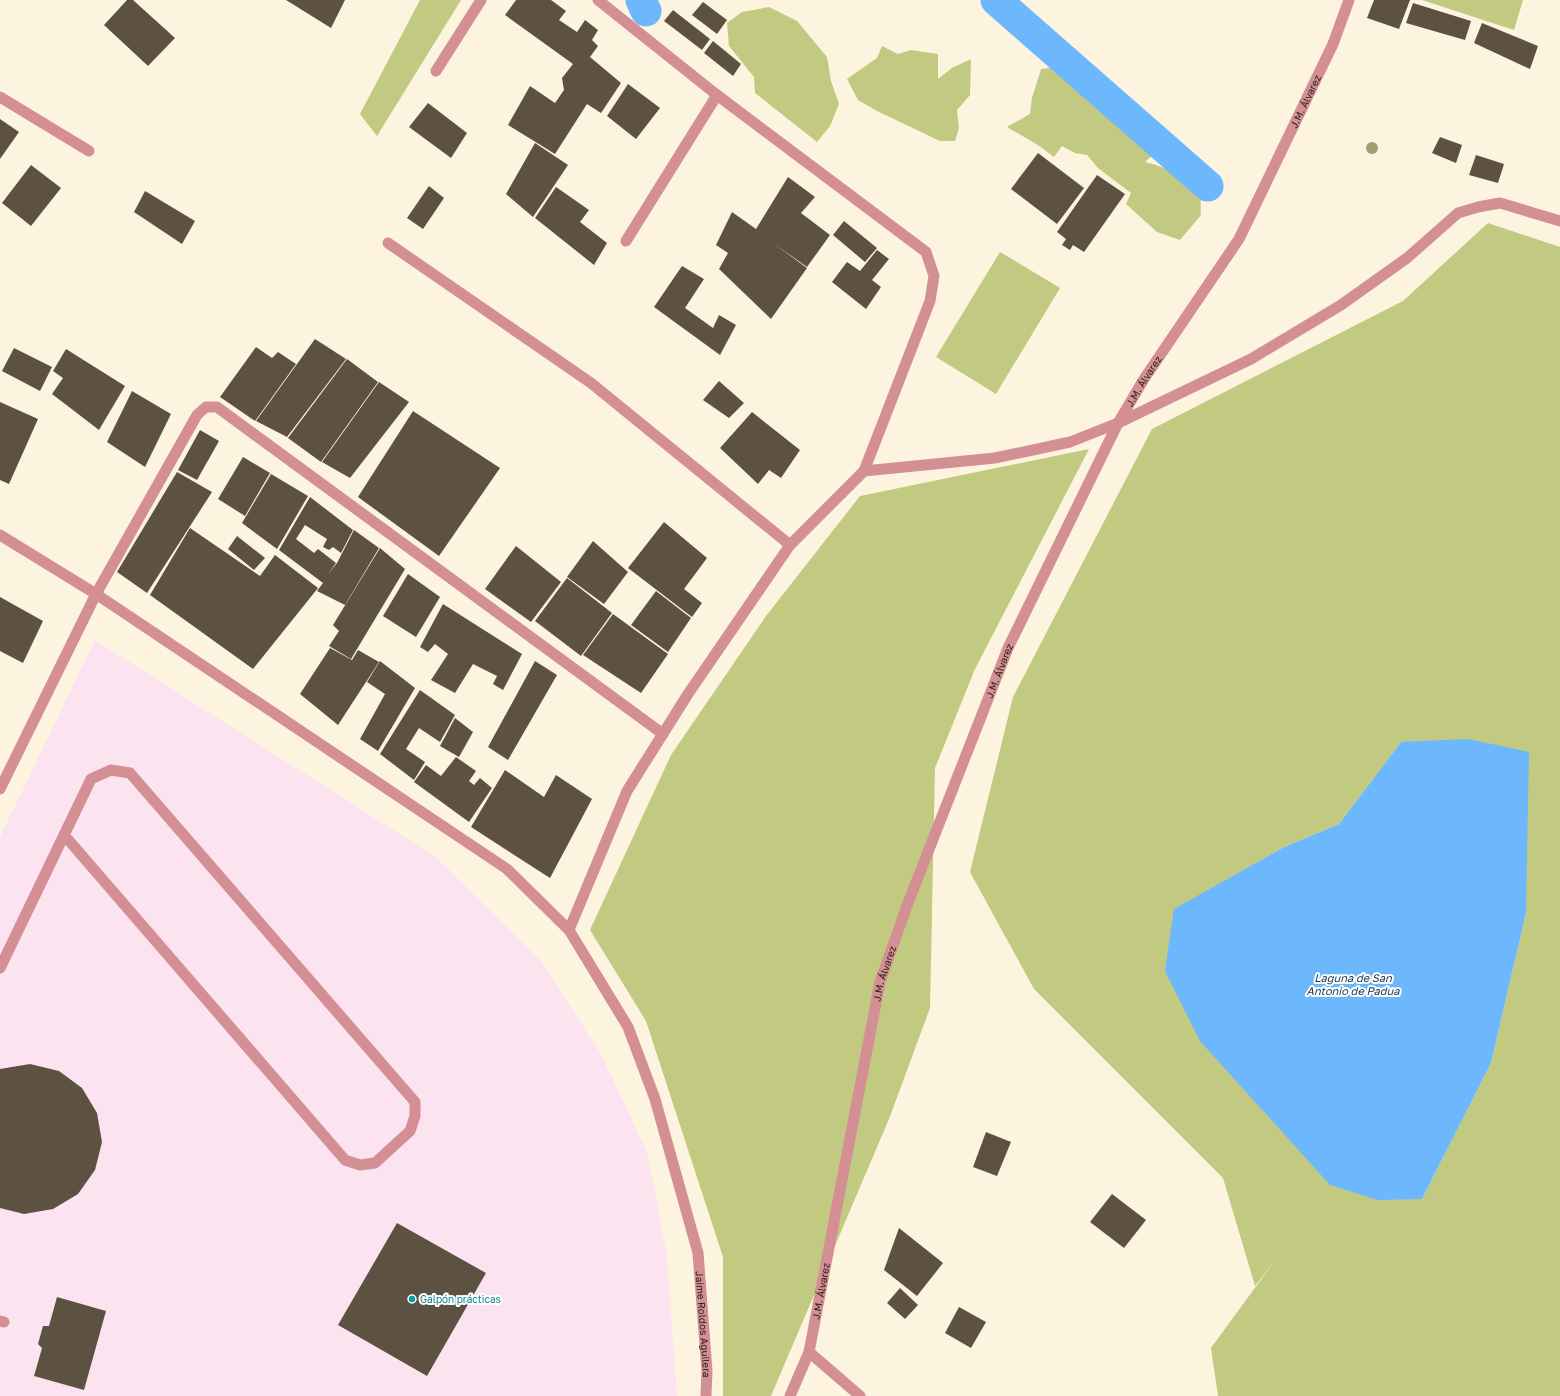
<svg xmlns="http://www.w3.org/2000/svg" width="1560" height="1396" font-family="'Golos Text',sans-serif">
<rect width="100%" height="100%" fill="#fdf4df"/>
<path fill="#fbe3ef" d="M95,640L436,857L539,959L600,1052L648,1154L667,1257L677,1396H0V837Z"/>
<g fill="#c2c980" fill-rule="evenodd">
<path d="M420,0H461L377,136L360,114Z"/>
<path d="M1422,0H1523L1514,30Z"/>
<path d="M769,7L797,21L827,57L831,81L839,104L830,126L817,142L755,93L754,77L729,46L727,23L742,12Z"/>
<path d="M882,46L898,54L911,50L938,54V79L952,68L971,59L970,95L957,110L959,128L955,141H940L877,111L858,100L847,79L877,58Z"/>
<path d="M1058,67L1146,140L1156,152L1145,162C1158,165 1192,177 1199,190C1202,196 1200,208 1201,215L1180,240L1157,232L1126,204L1131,193L1098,168L1087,155L1075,153L1062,146L1054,157L1038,145L1007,127L1030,114L1032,98L1041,69Z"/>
<path d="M1488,223L1560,247V1396H1218L1211,1348L1276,1259L1255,1286L1223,1178L1034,989L970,872L1013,697L1152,429L1403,301ZM1401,742L1526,913L1491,1063L1422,1199L1175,909L1284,847L1339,824Z"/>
<path d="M1000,252L1060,288L996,394L936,357Z"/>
<path d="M1089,449L975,669L935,768L930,1008L889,1119L771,1396H723V1257L646,1021L590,930L671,755L766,616L860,496Z"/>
</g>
<path fill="#6db7fd" d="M1468,739L1529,752L1526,913L1491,1063L1422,1199L1378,1200L1330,1185L1200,1041L1165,971L1174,909L1284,847L1339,824L1401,742Z"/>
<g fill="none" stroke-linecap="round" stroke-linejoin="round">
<g stroke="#6db7fd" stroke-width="31">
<path d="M641,0L646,11"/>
<path d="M996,0L1208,186"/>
</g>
</g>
<g fill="#5d5241">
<path d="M127,0H133L175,38L148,66L104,25Z"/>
<path d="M286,0H345L331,28Z"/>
<path d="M516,0H551L566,11L559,20L577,32L585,20L598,30L592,40L598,46L590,57L621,83L601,113L587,104L555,154L508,125L530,86L555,103L564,90L562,78L573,64L505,15Z"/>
<path d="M1374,0H1410L1399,29L1367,18Z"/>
<path d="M703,2L727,20L717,34L692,15Z"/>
<path d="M1413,3L1471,21L1465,40L1406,23Z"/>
<path d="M673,10L710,39L702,50L664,21Z"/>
<path d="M1482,23L1538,46L1530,69L1474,43Z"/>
<path d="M713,41L741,64L733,76L704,53Z"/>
<path d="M628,84L660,108L636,139L607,116Z"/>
<path d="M428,103L467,133L451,158L409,127Z"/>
<path d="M0,119L19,132L0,159Z"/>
<path d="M1440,137L1462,145L1456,163L1432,153Z"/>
<path d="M535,143L568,165L533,217L506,194Z"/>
<path d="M1038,153L1084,188L1057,224L1011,189Z"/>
<path d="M1476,155L1504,164L1498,183L1469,175Z"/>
<path d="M31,165L61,188L31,226L2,203Z"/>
<path d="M1097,175L1125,194L1084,252L1073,245L1070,250L1062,245L1066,239L1057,232Z"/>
<path d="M788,177L815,197L801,213L830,235L807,267L773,243L807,268L771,319L719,269L728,253L716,245L732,212L756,229Z"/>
<path d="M429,186L444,198L423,229L407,218Z"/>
<path d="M556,187L589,210L580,222L607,243L594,265L535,218Z"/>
<path d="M145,191L195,221L182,244L134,212Z"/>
<path d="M844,221L877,248L865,262L833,235Z"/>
<path d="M877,250L889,259L872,280L881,287L866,309L832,282L847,262L860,271Z"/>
<path d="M682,266L704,279L685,308L713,328L719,315L736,325L720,355L654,307Z"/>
<path d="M315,339L346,359L287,437L256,421Z"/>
<path d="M256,347L272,358L278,352L296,364L255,421L220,397Z"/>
<path d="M14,348L52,367L40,391L2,371Z"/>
<path d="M66,349L125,386L99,430L52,394L63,378L53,371Z"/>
<path d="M347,359L378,382L321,462L288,438Z"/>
<path d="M719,381L744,403L729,418L703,400Z"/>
<path d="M379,382L409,402L350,478L322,462Z"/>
<path d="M132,391L171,414L145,467L107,442Z"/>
<path d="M0,402L38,419L9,484L0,480Z"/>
<path d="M413,411L500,468L439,556L358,497Z"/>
<path d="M752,412L800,450L781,478L769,470L758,484L720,448Z"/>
<path d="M200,430L219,441L197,480L178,470Z"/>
<path d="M243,457L270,473L245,516L218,499Z"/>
<path d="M177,472L212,492L147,593L117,572Z"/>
<path d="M271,474L308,496L277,549L242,523Z"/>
<path d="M310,497L353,530L341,553L333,547L329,550L323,547L327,539L305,525L296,539L314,553L318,549L336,563L328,574L337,563L354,530L379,548L345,605L317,591L323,583L279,550Z"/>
<path d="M664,522L707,558L684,589L702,603L692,617L628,568Z"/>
<path d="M190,528L260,576L275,555L318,588L253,669L150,595Z"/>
<path d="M237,536L265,558L254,570L228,549Z"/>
<path d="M593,541L628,572L604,604L567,577Z"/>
<path d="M516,546L561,582L531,622L485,589Z"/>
<path d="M380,548L405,569L351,659L329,646L339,631L333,625Z"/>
<path d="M408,574L440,597L416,637L383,616Z"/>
<path d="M567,578L612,613L581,656L535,621Z"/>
<path d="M656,591L691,618L668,652L631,625Z"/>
<path d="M0,597L43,621L23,663L0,651Z"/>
<path d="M443,604L522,654L503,690L493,684L497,676L473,664L455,693L431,680L448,654L435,644L428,652L420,647Z"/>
<path d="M613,614L668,654L641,693L583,655Z"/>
<path d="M330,648L352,660L358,650L379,662L338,725L300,694Z"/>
<path d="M380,661L415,688L378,751L360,739L385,694L367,682Z"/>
<path d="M535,661L557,675L508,760L488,747Z"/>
<path d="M420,690L455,715L440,742L419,728L406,749L425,762L414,780L380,754Z"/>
<path d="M455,718L473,732L459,757L440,746Z"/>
<path d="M456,757L476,771L469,781L474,785L480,778L492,788L469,822L414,782L426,765L441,776Z"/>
<path d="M505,770L544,797L556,775L592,799L550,878L471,827Z"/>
<path d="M30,1064L59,1071L82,1088L97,1113L102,1142L95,1170L78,1194L53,1209L24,1214L0,1208V1069Z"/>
<path d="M986,1132L1011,1142L997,1176L973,1167Z"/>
<path d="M1112,1194L1146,1220L1124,1248L1090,1222Z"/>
<path d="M397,1223L486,1273L427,1376L338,1325Z"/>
<path d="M899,1228L943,1263L917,1296L884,1270Z"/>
<path d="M900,1288L918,1305L905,1319L887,1303Z"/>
<path d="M57,1297L106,1311L84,1390L34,1376L42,1348L38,1344L43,1326H49Z"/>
<path d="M959,1307L986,1322L971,1348L945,1333Z"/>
</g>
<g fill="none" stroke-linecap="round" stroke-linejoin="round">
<g stroke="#d48f94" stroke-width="11">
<path d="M0,968L91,779L111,770L130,773L415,1102V1116L410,1131L375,1163L360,1165L345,1160L65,836"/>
<path d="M0,1321L4,1322"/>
</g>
<g stroke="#d48f94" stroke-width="11">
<path d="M598,0L717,95L926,252L934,276L930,301L864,471"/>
<path d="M436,71L481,0"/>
<path d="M0,97L89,151"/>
<path d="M626,241L717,95"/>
<path d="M388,243L591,383L790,545"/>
<path id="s1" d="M0,535L96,594L507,869L569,930L628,1027L655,1099L698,1253L707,1371L706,1396"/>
<path d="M0,789L96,594L197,415L206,407H217L663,734"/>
<path d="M569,930L627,791L688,694L790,545L864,471L995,458L1070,442L1118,423L1251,359L1341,305L1407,258L1458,213L1478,207L1500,203L1560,221"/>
<path d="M809,1352L860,1396"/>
<path id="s2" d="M790,1396L809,1352L880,982L908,903L1008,648L1118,423L1144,379L1239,239L1333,44L1349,0"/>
</g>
</g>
<circle fill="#a19f6c" cx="1372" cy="148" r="6"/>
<circle fill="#0f9aa8" stroke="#fff" stroke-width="1.5" cx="412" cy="1299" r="4"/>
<g text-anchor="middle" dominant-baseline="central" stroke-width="4" stroke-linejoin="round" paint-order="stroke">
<g font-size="10" fill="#201d15" stroke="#fff">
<text stroke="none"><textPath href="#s2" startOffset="1406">J.M. Álvarez</textPath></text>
<text stroke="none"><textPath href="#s2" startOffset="1082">J.M. Álvarez</textPath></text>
<text stroke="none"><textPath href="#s2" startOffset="758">J.M. Álvarez</textPath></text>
<text stroke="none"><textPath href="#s2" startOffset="434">J.M. Álvarez</textPath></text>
<text stroke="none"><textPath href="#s2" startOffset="110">J.M. Álvarez</textPath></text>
<text stroke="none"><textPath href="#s1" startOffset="1116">Jaime Roldos Aguilera</textPath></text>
</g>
<g font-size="10" fill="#0d838f" stroke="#fff" text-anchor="start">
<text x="420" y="1299">Galpón prácticas</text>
</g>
<g font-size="11" font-style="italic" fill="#173652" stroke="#fff">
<text x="1353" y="977">Laguna de San<tspan x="1353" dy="13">Antonio de Padua</tspan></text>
</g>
</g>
</svg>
